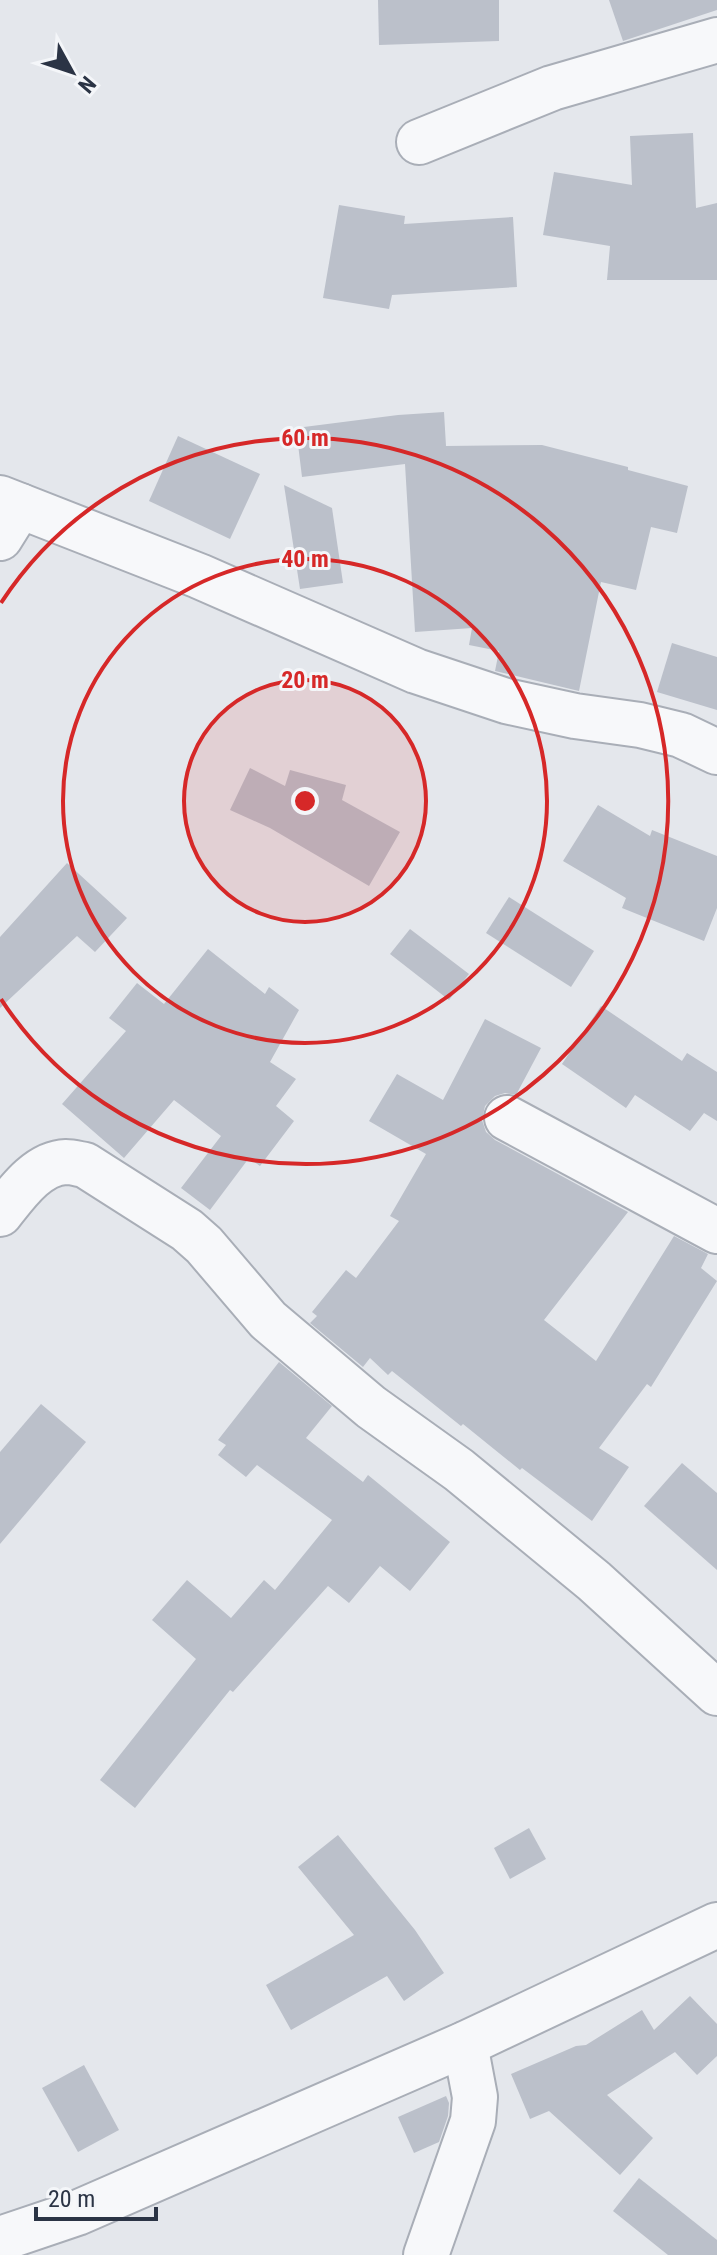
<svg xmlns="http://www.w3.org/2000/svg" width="717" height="2255" font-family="'Roboto Condensed',sans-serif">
<rect width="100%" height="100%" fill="#e4e7ec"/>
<g fill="#bbc0ca">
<path d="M378,0H499V41L379,45Z"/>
<path d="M609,0H717V10L623,41Z"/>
<path d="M693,133L696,208L717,203V280H607L610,246L543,235L554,172L632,185L630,136Z"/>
<path d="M339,205L405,216L404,224L513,217L517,287L392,295L389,309L323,298Z"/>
<path d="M444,412L446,446L542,445L628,467V470L688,486L677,533L651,527L636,590L601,582L579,691L495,671L499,651L469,645L472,628L415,632L405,464L302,477L296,428L398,415Z"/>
<path d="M178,436L260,474L230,539L149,501Z"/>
<path d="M284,485L332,508L343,583L300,589Z"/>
<path d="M672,643L717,657V710L657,692Z"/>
<path d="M250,768L285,786L290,770L346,785L342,800L400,832L369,886L270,828L230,810Z"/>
<path d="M598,805L650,836L652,830L717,856V908L704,941L622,908L626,898L563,861Z"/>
<path d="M67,863L127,918L95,952L77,936L0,1008V937Z"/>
<path d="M509,897L594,951L571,987L486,933Z"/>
<path d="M410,929L469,974L449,1000L390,954Z"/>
<path d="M208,949L265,994L269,987L299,1010L270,1062L296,1079L276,1106L294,1121L260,1166L249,1158L210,1210L181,1188L221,1136L174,1100L124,1158L62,1104L126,1031L109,1018L137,983L164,1004Z"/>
<path d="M601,1006L682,1061L687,1053L717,1072V1121L704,1113L690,1131L635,1095L626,1108L562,1064Z"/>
<path d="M485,1019L541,1048L516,1095L505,1093L495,1096L485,1106L482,1120L486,1132L495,1140L628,1212L544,1320L596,1361L674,1236L708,1254L701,1268L717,1281L651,1387L647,1384L599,1448L629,1467L592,1521L522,1468L520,1470L463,1424L461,1426L392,1371L388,1375L370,1358L363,1367L310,1323L317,1316L312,1312L346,1270L356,1278L399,1221L390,1216L426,1154L369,1121L397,1074L443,1100Z"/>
<path d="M279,1362L332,1406L306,1438L363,1482L368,1475L450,1542L410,1591L380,1566L349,1603L328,1586L233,1692L230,1690L135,1808L100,1780L196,1659L152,1620L187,1580L231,1618L264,1580L275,1590L332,1520L257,1465L246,1477L218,1455L226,1445L218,1440Z"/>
<path d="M41,1404L86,1442L0,1544V1452Z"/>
<path d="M682,1463L717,1493V1570L644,1506Z"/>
<path d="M529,1828L546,1859L510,1879L494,1848Z"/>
<path d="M338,1835L415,1930L444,1973L404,2001L387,1976L291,2030L266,1985L354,1935L298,1867Z"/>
<path d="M690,1996L717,2024V2056L697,2075L675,2052L607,2095L653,2138L620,2175L549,2111L530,2119L511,2074L576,2046L586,2045L642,2010L654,2030Z"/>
<path d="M84,2065L119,2130L78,2152L42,2088Z"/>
<path d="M446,2096L449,2103L448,2116L439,2142L414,2153L398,2117Z"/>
<path d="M639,2178L717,2240V2255H668L613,2211Z"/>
</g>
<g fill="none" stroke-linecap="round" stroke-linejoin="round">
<g stroke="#a9aeb7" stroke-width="48">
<g id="minor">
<path d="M419,142L552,88L717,40"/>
<path d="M0,498L199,576L416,671L506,701L575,716L640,725L681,735L717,752"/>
<path d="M0,538L20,506"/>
<path d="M507,1118L717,1231"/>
<path d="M0,1214C16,1194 37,1163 66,1162C72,1162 79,1164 85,1165L187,1230L204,1245L268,1320L371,1407L459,1470L594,1581L717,1693"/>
<path d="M0,2239L77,2213L465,2044L717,1925"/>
<path d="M426,2255L473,2121L475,2097L465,2044"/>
</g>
</g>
<use href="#minor" stroke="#f7f8fa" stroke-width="44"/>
</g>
<circle cx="305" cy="801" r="121" fill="#d62828" fill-opacity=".12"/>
<g fill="none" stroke="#d62828" stroke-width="4">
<circle cx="305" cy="801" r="121"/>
<circle cx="305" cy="801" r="242"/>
<path d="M1 603A363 363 0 1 1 1 999"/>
</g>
<circle cx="305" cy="801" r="12" fill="#d62828" stroke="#f4f6f9" stroke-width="4"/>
<g font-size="24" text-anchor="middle" font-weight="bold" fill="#d62828" stroke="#f4f6f9" stroke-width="6" stroke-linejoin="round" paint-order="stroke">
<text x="305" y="446">60 m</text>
<text x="305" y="567">40 m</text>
<text x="305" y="688">20 m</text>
</g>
<g transform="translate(72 72) rotate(130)" stroke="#f4f6f9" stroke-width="6" paint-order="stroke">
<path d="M0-6L14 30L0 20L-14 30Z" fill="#2b3445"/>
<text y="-12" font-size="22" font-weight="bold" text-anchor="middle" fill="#2b3445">N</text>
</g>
<path d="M36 2207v12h120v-12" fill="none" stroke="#2b3445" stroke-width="4"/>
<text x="48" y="2207" font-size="24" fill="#2b3445" stroke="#f4f6f9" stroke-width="6" paint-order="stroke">20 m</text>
</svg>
